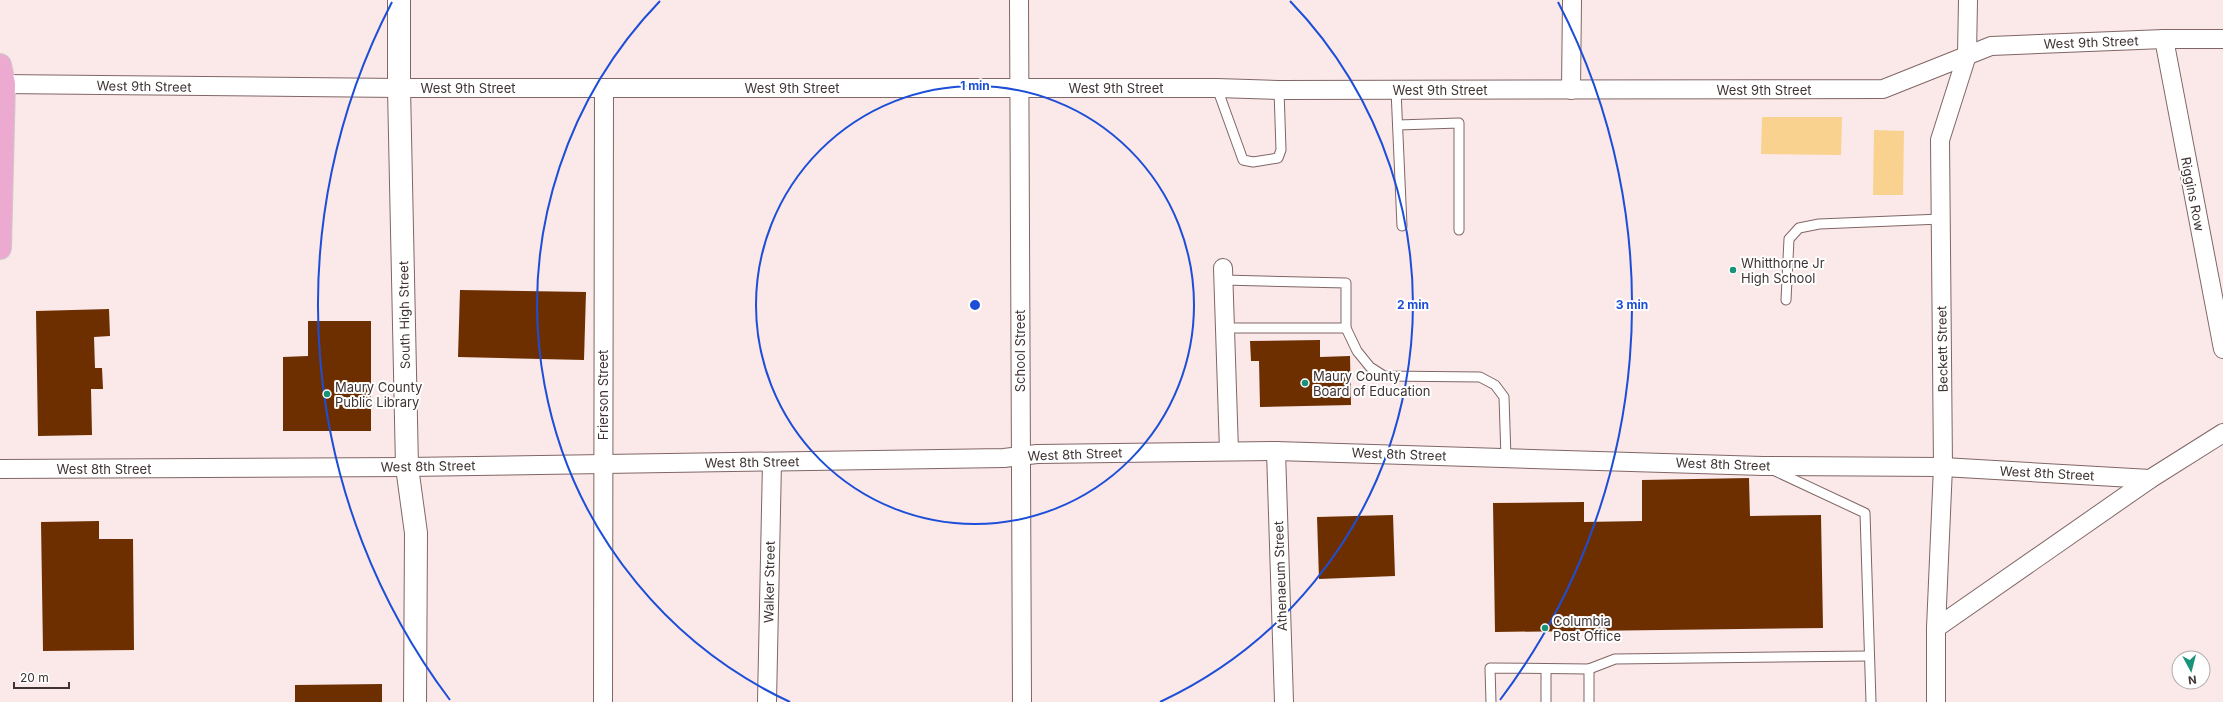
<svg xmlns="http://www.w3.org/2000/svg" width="2223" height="702" font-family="Inter,sans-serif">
<rect width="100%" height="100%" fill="#fbe8e8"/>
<g fill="#f9d290">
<path d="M1762,117H1842L1841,155L1761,154Z"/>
<path d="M1874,130L1904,131L1903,195H1873Z"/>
</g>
<g fill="#6e2f00">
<path d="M460,290L586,292L584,360L458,357Z"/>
<path d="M109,309L110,336L94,337L95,368H102L103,389H91L92,435L38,436L36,311Z"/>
<path d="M308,321H371V431H283V357L308,356Z"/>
<path d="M1320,340V357L1350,356L1351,405L1260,407L1259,361H1251L1250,341Z"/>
<path d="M1749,478L1750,516L1821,515L1823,628L1495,632L1493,503L1584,502V522L1642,521V480Z"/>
<path d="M1393,515L1395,576L1319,579L1317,517Z"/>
<path d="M99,521V539H133L134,650L43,651L41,522Z"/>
<path d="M382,684V702H295V685Z"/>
</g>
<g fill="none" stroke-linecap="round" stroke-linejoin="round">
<g stroke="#806666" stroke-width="11">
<g id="service">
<path d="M1217,88L1243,160L1253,162L1278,158L1281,150L1279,90"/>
<path d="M1396,90L1402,226"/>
<path d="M1398,125L1459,123V230"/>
<path d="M1223,280L1346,283V328L1357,351L1370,367L1384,376L1480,377L1495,385L1504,397L1506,458"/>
<path d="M1786,300L1789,239L1799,228L1819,224L1941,219"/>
<path d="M1225,328H1346"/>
<path d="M1773,470L1865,513L1871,702"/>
<path d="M1546,669V702"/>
<path d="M1589,669L1615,659L1869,656"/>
<path d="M1491,702L1490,668L1589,669V702"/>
</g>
</g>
<g stroke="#806666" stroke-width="20">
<g id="minor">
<path d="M1019,0L1022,702"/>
<path d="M2164,39L2223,349"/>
<path d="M0,84L399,88H1217L1279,90L1883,89L1991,46L2164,39H2223"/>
<path d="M1571,90L1572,0"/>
<path d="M1223,268L1229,451"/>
<path d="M1276,451L1284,702"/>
<path d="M0,469L407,467L1004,458L1037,454L1276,451L1763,466L1943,467L2150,479"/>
<path d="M1936,628L2150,479L2223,433"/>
<path d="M603,702L604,88"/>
<path d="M767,702L772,462"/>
<path d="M1936,702V628L1943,467L1940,140L1967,55L1968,0"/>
</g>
</g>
<g stroke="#806666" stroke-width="24">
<path id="tertiary" d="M399,0V88L407,467L416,533L415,702"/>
</g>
<g stroke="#cdcaca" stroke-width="24">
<path id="primary" d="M0,65L4,84L0,248"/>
</g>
<use href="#service" stroke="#fff" stroke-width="9"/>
<use href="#minor" stroke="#fff" stroke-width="18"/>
<use href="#tertiary" stroke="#fff" stroke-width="22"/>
<use href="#primary" stroke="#edaad0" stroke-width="22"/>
</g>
<g fill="none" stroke="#1d4ed8" stroke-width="2">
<circle cx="975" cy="305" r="219"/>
<path d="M790 702A438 438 0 0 1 660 1M1290 1A438 438 0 0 1 1160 702"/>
<path d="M450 700A657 657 0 0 1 392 2M1558 2A657 657 0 0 1 1500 700"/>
</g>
<g fill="#189278" stroke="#fff" stroke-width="1.5">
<circle cx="1733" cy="270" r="4"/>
<circle cx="1305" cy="383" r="4"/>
<circle cx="327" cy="394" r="4"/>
<circle cx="1545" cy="628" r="4"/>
</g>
<g text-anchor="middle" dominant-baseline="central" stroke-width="4" stroke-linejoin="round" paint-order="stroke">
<g font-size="13" fill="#3f3333" stroke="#fff">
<text transform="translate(2091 42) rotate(-2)">West 9th Street</text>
<text transform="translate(144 86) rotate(1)">West 9th Street</text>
<text x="468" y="88">West 9th Street</text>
<text x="792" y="88">West 9th Street</text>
<text x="1116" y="88">West 9th Street</text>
<text x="1440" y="90">West 9th Street</text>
<text x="1764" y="90">West 9th Street</text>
<text transform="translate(2193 194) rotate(79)">Riggins Row</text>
<text transform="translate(404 315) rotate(-91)">South High Street</text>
<text transform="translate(1942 349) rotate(-91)">Beckett Street</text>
<text transform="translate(1020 351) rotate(-90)">School Street</text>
<text transform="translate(603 395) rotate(-90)">Frierson Street</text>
<text transform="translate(1075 454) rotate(-2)">West 8th Street</text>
<text transform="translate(1399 454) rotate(2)">West 8th Street</text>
<text transform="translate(752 462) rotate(-1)">West 8th Street</text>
<text transform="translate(1723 464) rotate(2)">West 8th Street</text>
<text transform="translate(428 466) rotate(-1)">West 8th Street</text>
<text x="104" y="469">West 8th Street</text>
<text transform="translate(2047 473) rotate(3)">West 8th Street</text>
<text transform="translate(1280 576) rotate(-92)">Athenaeum Street</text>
<text transform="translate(769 582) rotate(-89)">Walker Street</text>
</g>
<g font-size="13" fill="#3f3333" stroke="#fff" text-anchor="start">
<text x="1741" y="263">Whitthorne Jr<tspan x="1741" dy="15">High School</tspan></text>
<text x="1313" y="376">Maury County<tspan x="1313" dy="15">Board of Education</tspan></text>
<text x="335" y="387">Maury County<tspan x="335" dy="15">Public Library</tspan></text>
<text x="1553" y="621">Columbia<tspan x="1553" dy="15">Post Office</tspan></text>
</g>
</g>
<circle cx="975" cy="305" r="6" fill="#1d4ed8" stroke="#fff" stroke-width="2"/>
<g font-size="12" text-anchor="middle" font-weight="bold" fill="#1d4ed8" stroke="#fff" stroke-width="4" stroke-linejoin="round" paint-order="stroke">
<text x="975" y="90">1 min</text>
<text x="1413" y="309">2 min</text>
<text x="1632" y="309">3 min</text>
</g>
<g transform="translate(2191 670) rotate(173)"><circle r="19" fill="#ffffff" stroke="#b2adad"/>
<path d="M0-3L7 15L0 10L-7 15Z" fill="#189278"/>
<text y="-6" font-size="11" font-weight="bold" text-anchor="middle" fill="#3f3333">N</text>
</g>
<path d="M14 682v6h55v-6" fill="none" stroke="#3f3333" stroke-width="2"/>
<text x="20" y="682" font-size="12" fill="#3f3333" stroke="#ffffff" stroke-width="3" paint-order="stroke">20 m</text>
</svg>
